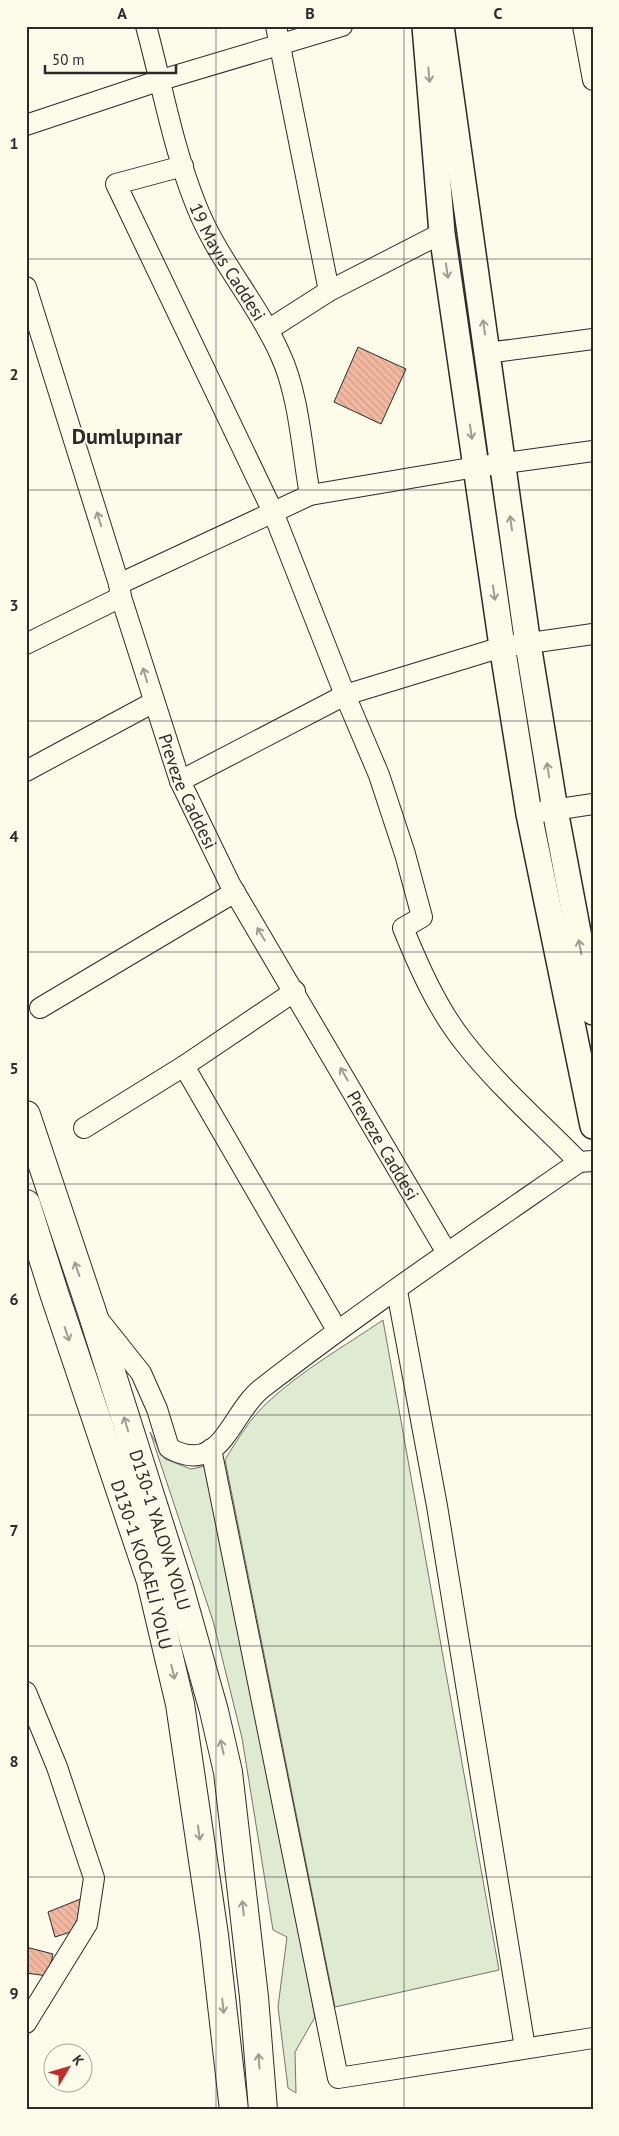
<svg xmlns="http://www.w3.org/2000/svg" width="619" height="2136" font-family="'PT Sans',sans-serif">
<defs>
<pattern id="building-back-hatch" width="6" height="6" patternUnits="userSpaceOnUse" patternTransform="scale(1.25)"><rect width="6" height="6" fill="#f2b8a0"/><path d="M-1 5l2 2M0 0l6 6M5-1l2 2" fill="none" stroke="#d09e8a"/></pattern>
</defs>
<rect width="100%" height="100%" fill="#fdfbea"/>
<g fill="#deebd1" stroke="#74746e">
<path d="M383,1320L499,1970L335,2007L225,1460C237,1440 251,1417 268,1402C302,1370 345,1346 383,1320Z"/>
<path d="M150,1432L165,1459L191,1469L211,1465L315,2017L295,2052L296,2093L288,2088L278,2007L287,1937L273,1930L242,1738L213,1621Z"/>
</g>
<g fill="url(#building-back-hatch)" stroke="#2b2b2b">
<path d="M358,347L406,369L381,424L334,402Z"/>
<path d="M83,1898L80,1929L55,1937L48,1912Z"/>
<path d="M26,1947L53,1954L48,1976L26,1973Z"/>
</g>
<g fill="none" stroke-linecap="round" stroke-linejoin="round">
<g stroke="#2b2b2b" stroke-width="22">
<g id="minor">
<path id="s1" d="M146,26C162,85 173,148 196,205C217,259 257,302 280,354C299,394 302,451 310,495"/>
<path d="M276,26L329,291"/>
<path d="M583,26L593,80"/>
<path d="M26,125L161,80L342,26"/>
<path d="M183,166L116,184L273,512L345,695L379,775L405,854L422,917L403,928C419,967 437,1008 463,1041C497,1085 541,1123 579,1162"/>
<path id="s2" d="M26,287L119,584L121,597L180,781L230,884L447,1253"/>
<path d="M268,330L329,291L442,233"/>
<path d="M487,353L593,339"/>
<path d="M119,584L310,495L476,467L593,451"/>
<path d="M26,644L121,597"/>
<path d="M26,771L154,702"/>
<path d="M180,781L345,695L502,647L593,634"/>
<path d="M540,812L593,804"/>
<path d="M295,991L184,1066L337,1330"/>
<path d="M40,1008L235,892"/>
<path d="M84,1128L184,1066"/>
<path d="M397,1291L437,1506L525,2048"/>
<path d="M98,1319L141,1373L157,1409L169,1448C221,1477 230,1414 261,1389C364,1309 472,1236 579,1162L592,1161"/>
<path d="M211,1449L338,2078L593,2038"/>
<path d="M26,1692L57,1767L94,1878L87,1924L26,2023"/>
</g>
</g>
<g stroke="#2b2b2b" stroke-width="28">
<g id="major">
<path d="M425,26L442,233L501,639L529,814L593,1126"/>
<path d="M441,26L527,638L555,810L593,1012"/>
</g>
</g>
<g stroke="#2b2b2b" stroke-width="30">
<g id="highway">
<path id="s3" d="M26,1115L91,1309L179,1587L214,1711L228,1772L254,1997L263,2110"/>
<path id="s4" d="M26,1204L55,1296L151,1581L180,1704L214,1935L234,2110"/>
</g>
</g>
<use href="#minor" stroke="#fdfbea" stroke-width="20"/>
<use href="#major" stroke="#fdfbea" stroke-width="25"/>
<use href="#highway" stroke="#fdfbea" stroke-width="28"/>
</g>
<defs><path id="oneway-shaft" d="M-6 0H5M1.5-3L5.5 0L1.5 3" fill="none" stroke-width="1.6" stroke-linecap="round" stroke-linejoin="round" transform="scale(1.25)"/></defs>
<g stroke="#9e9d94">
<use href="#oneway-shaft" transform="translate(429 75) rotate(85)"/>
<use href="#oneway-shaft" transform="translate(447 271) rotate(82)"/>
<use href="#oneway-shaft" transform="translate(484 327) rotate(-98)"/>
<use href="#oneway-shaft" transform="translate(471 432) rotate(82)"/>
<use href="#oneway-shaft" transform="translate(99 519) rotate(-107)"/>
<use href="#oneway-shaft" transform="translate(511 523) rotate(-98)"/>
<use href="#oneway-shaft" transform="translate(494 593) rotate(82)"/>
<use href="#oneway-shaft" transform="translate(145 675) rotate(-107)"/>
<use href="#oneway-shaft" transform="translate(548 770) rotate(-99)"/>
<use href="#oneway-shaft" transform="translate(261 934) rotate(-121)"/>
<use href="#oneway-shaft" transform="translate(580 947) rotate(-101)"/>
<use href="#oneway-shaft" transform="translate(344 1074) rotate(-120)"/>
<use href="#oneway-shaft" transform="translate(77 1269) rotate(-109)"/>
<use href="#oneway-shaft" transform="translate(67 1334) rotate(71)"/>
<use href="#oneway-shaft" transform="translate(126 1424) rotate(-107)"/>
<use href="#oneway-shaft" transform="translate(173 1672) rotate(77)"/>
<use href="#oneway-shaft" transform="translate(222 1747) rotate(-103)"/>
<use href="#oneway-shaft" transform="translate(199 1833) rotate(82)"/>
<use href="#oneway-shaft" transform="translate(243 1908) rotate(-96)"/>
<use href="#oneway-shaft" transform="translate(223 2006) rotate(84)"/>
<use href="#oneway-shaft" transform="translate(259 2061) rotate(-94)"/>
</g>
<path fill="none" stroke="#2b2b2b" stroke-width="1" stroke-opacity="0.55" d="M216,26V2110M404,26V2110M26,259H593M26,490H593M26,721H593M26,952H593M26,1184H593M26,1415H593M26,1646H593M26,1877H593"/>
<g text-anchor="middle" dominant-baseline="central" stroke-width="4" stroke-linejoin="round" paint-order="stroke">
<g font-size="18" fill="#2b2b2b" stroke="#fdfbea">
<text stroke="none"><textPath href="#s1" startOffset="251">19 Mayıs Caddesi</textPath></text>
<text stroke="none"><textPath href="#s2" startOffset="530">Preveze Caddesi</textPath></text>
<text stroke="none"><textPath href="#s2" startOffset="935">Preveze Caddesi</textPath></text>
<text stroke="none"><textPath href="#s3" startOffset="436">D130-1 YALOVA YOLU</textPath></text>
<text stroke="none"><textPath href="#s4" startOffset="379">D130-1 KOCAELİ YOLU</textPath></text>
</g>
<g font-size="22" font-weight="bold" fill="#2b2b2b" stroke="#fdfbea">
<text x="127" y="436">Dumlupınar</text>
</g>
</g>
<rect width="619" height="2136" fill="none" stroke="#fdfbea" stroke-width="55"/>
<g transform="translate(68 2068) rotate(52)"><circle r="24" fill="#fdfbea" stroke="#a9a89e"/>
<path d="M0-4L9 19L0 12L-9 19Z" fill="#c62828"/>
<text y="-8" font-size="14" font-weight="bold" text-anchor="middle" fill="#2b2b2b">K</text>
</g>
<path d="M45 65v8h131v-8" fill="none" stroke="#2b2b2b" stroke-width="2.5"/>
<text x="52" y="65" font-size="15" fill="#2b2b2b" stroke="#fdfbea" stroke-width="4" paint-order="stroke">50 m</text>
<rect x="28" y="28" width="564" height="2080" fill="none" stroke="#2b2b2b" stroke-width="2"/>
<g font-size="16" text-anchor="middle" font-weight="bold" fill="#2b2b2b">
<text x="122" y="19">A</text>
<text x="310" y="19">B</text>
<text x="498" y="19">C</text>
<text x="14" y="149">1</text>
<text x="14" y="380">2</text>
<text x="14" y="611">3</text>
<text x="14" y="842">4</text>
<text x="14" y="1074">5</text>
<text x="14" y="1305">6</text>
<text x="14" y="1536">7</text>
<text x="14" y="1767">8</text>
<text x="14" y="1999">9</text>
</g>
</svg>
